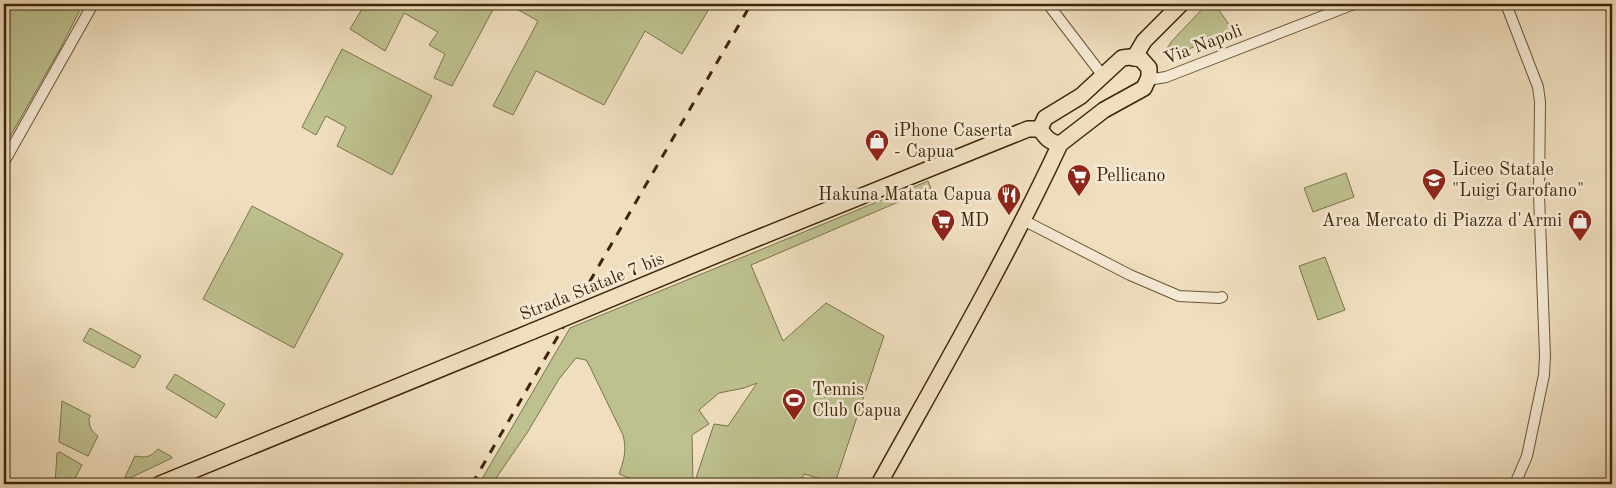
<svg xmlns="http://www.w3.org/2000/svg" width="1616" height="488" font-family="'Old Standard TT',serif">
<rect width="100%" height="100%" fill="#f0dfbf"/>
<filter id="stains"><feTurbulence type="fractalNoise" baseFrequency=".004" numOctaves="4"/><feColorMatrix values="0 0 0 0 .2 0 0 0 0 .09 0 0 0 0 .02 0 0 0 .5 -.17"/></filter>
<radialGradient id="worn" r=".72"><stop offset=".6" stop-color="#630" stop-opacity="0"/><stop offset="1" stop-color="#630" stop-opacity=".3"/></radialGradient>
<g fill="#bdc18f" stroke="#7d744c">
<path d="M4,4H83L60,49L4,147Z"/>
<path d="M365,4H447L451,6L452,4H496L452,86L434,78L445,54L429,45L438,32L404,13L385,51L350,29Z"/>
<path d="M508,4H712L682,54L645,31L604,105L536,71L513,115L493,106L538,21Z"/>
<path d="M1207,4H1215L1234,32L1175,54L1167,55L1165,52L1171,42Z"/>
<path d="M342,49L432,96L392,175L337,146L346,127L326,116L316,135L302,127Z"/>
<path d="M1346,173L1354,197L1313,212L1304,188Z"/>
<path d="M928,181L931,188L751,265L783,341L826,303L884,336L835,483L804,474L800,484H694L714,424L728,426L757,383L744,388L719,393L699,410L709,424L692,435L693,484H645L619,474C624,460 627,450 623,435L590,367L586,360L576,358L559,379L527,433L492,484H479L570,328Z"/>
<path d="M252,206L343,254L294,348L203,299Z"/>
<path d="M1325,257L1345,310L1318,320L1299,266Z"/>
<path d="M90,328L141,356L134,368L83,341Z"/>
<path d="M175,374L225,404L216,418L166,388Z"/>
<path d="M62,401L91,416L89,418C89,427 91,431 98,436L88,456L59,442Z"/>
<path d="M158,449L172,457V458L130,478L125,477L135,456C147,458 150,457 158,449Z"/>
<path d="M60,452L82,465L72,484H55L57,453Z"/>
</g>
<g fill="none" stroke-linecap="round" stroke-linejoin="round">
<g stroke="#6a5436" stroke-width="12">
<g id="street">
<path d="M1048,4L1103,76"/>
<path d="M1506,4L1538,87L1540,102L1539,194L1545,356L1544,375L1527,456L1515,484"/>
<path d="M1147,80L1166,77L1354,4"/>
<path d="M4,162L93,4"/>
<path d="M1023,220L1130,275L1179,296L1219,298L1222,297"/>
</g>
</g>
<g stroke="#3d2608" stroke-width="18">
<g id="primary">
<path d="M1130,57L1141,59L1149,68V77L1144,88L1104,110L1060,144C1049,142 1046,138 1040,129L1045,118L1081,96L1122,58Z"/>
<path d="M1134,58L1144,41L1181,4"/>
<path d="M743,244L1028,129H1040"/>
<path d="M160,484L533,331"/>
<path d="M879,484C941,372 1006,260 1060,144"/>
</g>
</g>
<use href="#street" stroke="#f5ead5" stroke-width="10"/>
<use href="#primary" stroke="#f0dfbf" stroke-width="15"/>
<path stroke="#3d2608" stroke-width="3" stroke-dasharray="9 9" stroke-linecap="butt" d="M472,484L751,4"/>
<g stroke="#3d2608" stroke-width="18" stroke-linecap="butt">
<path id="primary-bridge" d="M533,331L743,244"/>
</g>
<use href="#primary-bridge" stroke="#f0dfbf" stroke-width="15"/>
</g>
<defs>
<g id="shop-pin" transform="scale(1.25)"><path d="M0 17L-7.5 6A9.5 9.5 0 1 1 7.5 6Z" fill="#8f2418" stroke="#f5ead5"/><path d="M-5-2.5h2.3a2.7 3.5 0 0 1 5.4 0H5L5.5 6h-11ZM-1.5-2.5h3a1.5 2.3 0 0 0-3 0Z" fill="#fff"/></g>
<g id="supermarket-pin" transform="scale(1.25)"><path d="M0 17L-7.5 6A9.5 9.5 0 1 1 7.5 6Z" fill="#8f2418" stroke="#f5ead5"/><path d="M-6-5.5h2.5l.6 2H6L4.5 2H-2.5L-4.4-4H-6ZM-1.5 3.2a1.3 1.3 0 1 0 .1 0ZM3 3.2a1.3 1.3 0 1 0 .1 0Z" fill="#fff"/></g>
<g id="school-pin" transform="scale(1.25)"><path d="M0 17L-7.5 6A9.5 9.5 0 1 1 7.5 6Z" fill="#8f2418" stroke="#f5ead5"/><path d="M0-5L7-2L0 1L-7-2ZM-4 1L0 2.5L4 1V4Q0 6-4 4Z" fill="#fff"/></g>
<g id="restaurant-pin" transform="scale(1.25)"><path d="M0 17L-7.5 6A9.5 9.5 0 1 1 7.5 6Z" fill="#8f2418" stroke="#f5ead5"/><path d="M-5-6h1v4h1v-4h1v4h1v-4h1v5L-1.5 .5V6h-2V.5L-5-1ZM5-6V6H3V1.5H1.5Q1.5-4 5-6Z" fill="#fff"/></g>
<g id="stadium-pin" transform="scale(1.25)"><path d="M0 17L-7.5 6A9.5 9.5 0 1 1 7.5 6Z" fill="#8f2418" stroke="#f5ead5"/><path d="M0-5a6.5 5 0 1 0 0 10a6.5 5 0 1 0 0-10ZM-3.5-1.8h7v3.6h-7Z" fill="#fff"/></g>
</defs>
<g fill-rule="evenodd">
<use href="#shop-pin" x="877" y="141"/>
<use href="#supermarket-pin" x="1079" y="176"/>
<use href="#school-pin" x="1434" y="180"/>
<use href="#restaurant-pin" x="1009" y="195"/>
<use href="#supermarket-pin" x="943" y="221"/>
<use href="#shop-pin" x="1580" y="221"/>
<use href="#stadium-pin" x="794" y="400"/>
</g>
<g text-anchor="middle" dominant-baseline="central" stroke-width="5" stroke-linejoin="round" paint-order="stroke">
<g font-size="18" fill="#3d2608" stroke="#f5ead5">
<text transform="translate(1203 45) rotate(-21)">Via Napoli</text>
<text transform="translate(592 287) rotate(-22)">Strada Statale 7 bis</text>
</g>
<g font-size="18" fill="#3d2608" stroke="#f5ead5" text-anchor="start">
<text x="894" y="131">iPhone Caserta<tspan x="894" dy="21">- Capua</tspan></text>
<text x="1452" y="170">Liceo Statale<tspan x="1452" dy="21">"Luigi Garofano"</tspan></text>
<text x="1096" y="176">Pellicano</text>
<text x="992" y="195" text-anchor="end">Hakuna Matata Capua</text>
<text x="960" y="221">MD</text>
<text x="1562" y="221" text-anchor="end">Area Mercato di Piazza d'Armi</text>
<text x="812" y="390">Tennis<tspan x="812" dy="21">Club Capua</tspan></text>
</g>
</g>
<rect width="1616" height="488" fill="none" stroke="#f0dfbf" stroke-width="20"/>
<rect x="5" y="5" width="1606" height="478" fill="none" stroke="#3d2608" stroke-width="2.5"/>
<rect x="10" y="10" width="1596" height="468" fill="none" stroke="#3d2608"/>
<rect width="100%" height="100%" filter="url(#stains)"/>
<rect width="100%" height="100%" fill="url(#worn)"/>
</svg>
